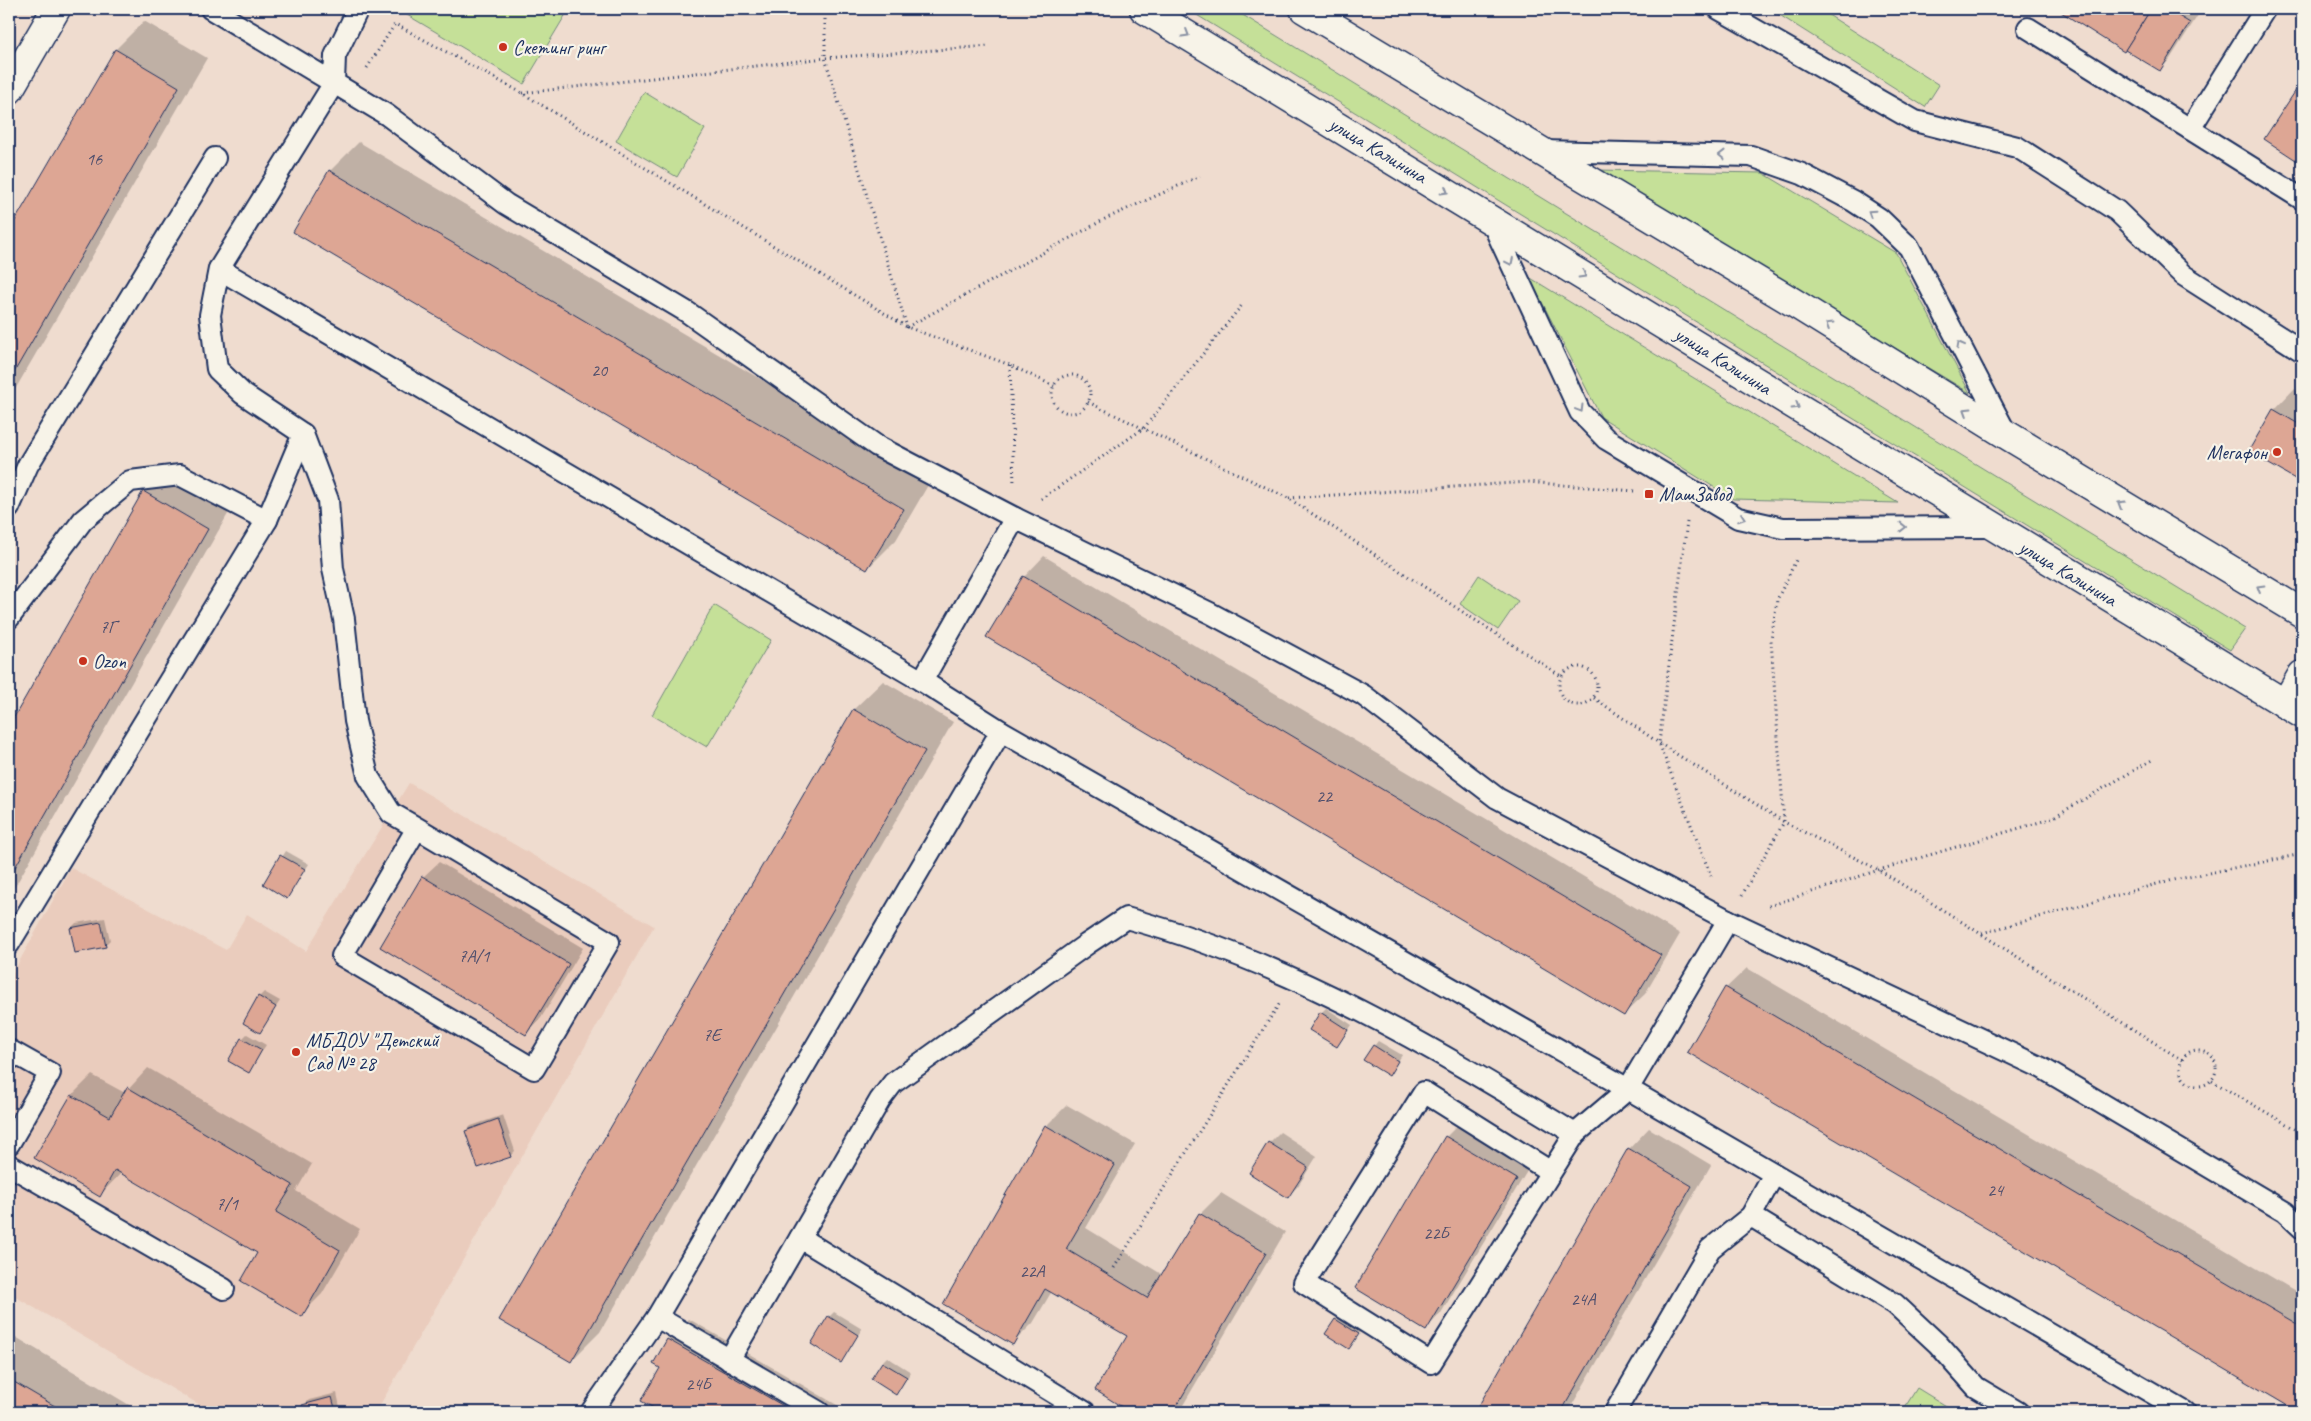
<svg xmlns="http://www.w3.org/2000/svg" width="2311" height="1421" font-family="Caveat,sans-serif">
<rect width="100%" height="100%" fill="#efdccf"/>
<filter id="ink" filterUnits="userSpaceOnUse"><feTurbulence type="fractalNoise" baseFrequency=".02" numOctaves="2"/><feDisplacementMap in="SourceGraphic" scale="10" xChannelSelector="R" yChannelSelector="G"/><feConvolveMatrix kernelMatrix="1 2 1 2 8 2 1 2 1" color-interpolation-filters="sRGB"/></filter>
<g filter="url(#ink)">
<path fill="#eaccbd" d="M409,783L654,926L376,1412H212L9,1293V980L71,868L226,950L247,914L306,951Z"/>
<g fill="#c5e098" stroke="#70887b">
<path d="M397,9H569L524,84Z"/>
<path d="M1187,9H1233L2245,629L2230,650Z"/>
<path d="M1770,9H1819L1939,85L1925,107Z"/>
<path d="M644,92L705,129L677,177L616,141Z"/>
<path d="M1598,170L1763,173L1896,253L1970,393Z"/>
<path d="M1529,277L1898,503L1733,499L1601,417Z"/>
<path d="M1479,575L1518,601L1498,630L1460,604Z"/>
<path d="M714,605L771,640L707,747L652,715Z"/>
<path d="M1917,1388L1956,1412H1902Z"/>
</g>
<g fill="#0003">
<path d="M2064,9H2194L2200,12L2170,59L2160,70L2062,12Z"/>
<path d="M144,21L207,58L9,400V234L116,49Z"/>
<path d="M2302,84V163L2266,139Z"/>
<path d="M359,142L931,480L896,540L867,569L295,231L330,171Z"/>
<path d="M2294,389L2302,394V481L2250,451L2274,410Z"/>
<path d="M172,463L236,500L9,897V728L144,492Z"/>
<path d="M1044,556L1680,934L1645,994L1624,1014L1024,577Z"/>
<path d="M883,681L953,722L600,1332L571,1361L501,1319L854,709Z"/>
<path d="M286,851L309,864L287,897L265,884Z"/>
<path d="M439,862L583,948L541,1018L526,1034L423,877Z"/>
<path d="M105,918L110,940L105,945L71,928L76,923Z"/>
<path d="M1747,968L2302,1295V1412L1689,1052L1726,988Z"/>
<path d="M264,992L280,1001L260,1031L259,997Z"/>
<path d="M1326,1008L1352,1025L1337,1046L1321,1013Z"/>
<path d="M247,1034L266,1045L248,1072L242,1039Z"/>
<path d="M1378,1041L1402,1055L1389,1075L1374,1046Z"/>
<path d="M148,1068L312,1164L296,1191L360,1229L322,1294L301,1315L259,1253L122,1172L100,1195L72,1095L92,1075L125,1093Z"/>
<path d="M1067,1105L1135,1144L1086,1228L1163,1275L1200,1214L1221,1193L1285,1232L1179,1412H1133L1097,1390L1129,1336L1052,1291L1033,1323L1013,1343L1046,1126Z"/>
<path d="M503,1115L515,1151L510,1156L466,1131L471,1126Z"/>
<path d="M1462,1121L1532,1163L1441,1313L1426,1329L1356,1287L1446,1137Z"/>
<path d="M1649,1128L1711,1165L1568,1412H1476L1629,1149Z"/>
<path d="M1280,1132L1317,1156L1298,1186L1288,1196L1269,1143Z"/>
<path d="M834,1312L862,1329L841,1361L829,1317Z"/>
<path d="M1341,1315L1363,1328L1349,1347L1336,1319Z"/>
<path d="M689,1319L849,1412H664L643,1400L662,1367L668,1340Z"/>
<path d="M9,1333L141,1412H9Z"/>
<path d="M887,1357L911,1372L896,1394L882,1362Z"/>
<path d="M337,1393L341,1412H305L304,1405L309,1400Z"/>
</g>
<g fill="#dda694" stroke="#1b2f5e">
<path d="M2063,9H2151L2124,52L2061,12Z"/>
<path d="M2151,9H2167L2190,23L2160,71L2125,50Z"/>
<path d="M115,49L179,87L9,381V231Z"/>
<path d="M2302,81V164L2264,139Z"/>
<path d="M329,170L904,509L867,570L293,232Z"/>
<path d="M2273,409L2302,426V483L2248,452Z"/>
<path d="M143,491L208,529L9,878V726Z"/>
<path d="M1023,576L1661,955L1624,1016L986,637Z"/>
<path d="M853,709L925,751L571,1362L499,1320Z"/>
<path d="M280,855L305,869L287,899L263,884Z"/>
<path d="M422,876L569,964L526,1035L380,947Z"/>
<path d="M101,922L106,947L75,953L70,928Z"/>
<path d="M1725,987L2302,1327V1412H2298L1687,1052Z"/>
<path d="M258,996L276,1007L260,1033L243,1023Z"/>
<path d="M1320,1012L1348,1030L1337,1047L1309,1030Z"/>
<path d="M241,1038L262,1050L249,1073L228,1061Z"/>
<path d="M1373,1045L1398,1061L1389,1076L1363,1060Z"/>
<path d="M127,1087L293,1185L276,1212L340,1250L302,1317L241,1281L257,1253L115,1170L100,1197L34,1158L71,1095L110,1117Z"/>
<path d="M498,1119L511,1157L478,1168L465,1131Z"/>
<path d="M1045,1125L1115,1165L1066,1249L1147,1298L1199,1213L1266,1253L1173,1412H1130L1095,1390L1127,1336L1045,1289L1013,1345L943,1304Z"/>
<path d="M1445,1136L1517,1179L1426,1331L1355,1288Z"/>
<path d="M1268,1142L1308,1167L1288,1198L1249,1173Z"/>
<path d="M1628,1148L1692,1186L1561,1412H1475Z"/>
<path d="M828,1316L858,1335L841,1363L811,1344Z"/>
<path d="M1335,1319L1359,1334L1349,1349L1325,1334Z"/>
<path d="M667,1339L794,1412H661L641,1401L660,1368L653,1364Z"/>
<path d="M882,1362L907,1377L896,1395L871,1379Z"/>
<path d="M9,1379L65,1412H9Z"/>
<path d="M332,1397L336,1412H304L302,1405Z"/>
</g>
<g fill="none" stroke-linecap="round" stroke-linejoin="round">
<g stroke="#1b2f5e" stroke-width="24">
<g id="lane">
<path d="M211,9L334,83L219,269L922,681L1001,731L1628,1089L2185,1412"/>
<path d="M358,9L335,56L334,83L387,115L506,204L687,312L877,446L1015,518L1210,613L1363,695L1497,798L1728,920L2042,1068L2285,1212L2302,1228"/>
<path d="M1719,9L1915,121L2017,147L2117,211L2183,275L2302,351"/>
<path d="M2028,28L2302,199"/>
<path d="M2190,129L2265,9"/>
<path d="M1542,151L1751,156L1802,174L1853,201L1879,218L1909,247L2007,435"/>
<path d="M1490,218L1580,412L1606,439L1738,518L1783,528L1993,527"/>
<path d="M303,434L328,500L333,569L344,619L355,721L368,776L391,813L417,828L609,942L534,1069L342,956L417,828"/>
<path d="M9,508L28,465L215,158"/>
<path d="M9,618L83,520L130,481L180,475L267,520"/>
<path d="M922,681L1015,518"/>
<path d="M9,944L267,520L303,434L243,394L217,369L210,315L219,269"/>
<path d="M9,1050L50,1073L9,1144"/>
<path d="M9,1165L224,1289"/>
<path d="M1551,1172L1424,1092L1304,1283L1431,1363L1575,1134"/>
<path d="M1751,1216L1895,1304L1938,1344L1976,1387L2018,1412"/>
<path d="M800,1238L1085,1412"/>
<path d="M657,1317L819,1412"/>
<path d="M729,1360L880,1100L893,1083L1087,944L1126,918C1288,961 1434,1048 1575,1134L1628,1089L1728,920"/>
<path d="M591,1412L657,1317L1001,731"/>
<path d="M1615,1412L1710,1249L1751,1216L1774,1174"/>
</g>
</g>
<g stroke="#1b2f5e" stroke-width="31">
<path id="street" d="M2285,704L2302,675"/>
</g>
<g stroke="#1b2f5e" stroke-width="31">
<g id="secondary">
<path d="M1144,9L2302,714"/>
<path d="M1304,9L1791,301L2007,435L2302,613"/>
<path d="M9,90L56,9"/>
</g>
</g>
<g stroke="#1b2f5e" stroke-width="3" stroke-dasharray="1 4" stroke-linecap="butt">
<path d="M825,9V58L907,327L1105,219L1200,176"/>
<path d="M367,68L395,24L522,93L907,327L1010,365L1054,386"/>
<path d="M523,93L825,58L990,46"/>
<path d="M1010,365L1014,484"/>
<circle cx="1071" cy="394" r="19"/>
<path d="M1088,402L1288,498L1561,676"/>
<path d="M1289,498L1528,482L1634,491"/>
<path d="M1041,499L1144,428L1242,305"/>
<path d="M1687,522L1659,743L1711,876"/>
<circle cx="1578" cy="686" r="19"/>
<path d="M1594,698L1659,743L1784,822L1879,870L2182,1060"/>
<path d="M1742,895L1784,822L1771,640L1777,600L1797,558"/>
<path d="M1769,906L1879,870L2050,819L2152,760"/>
<path d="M1982,933L2164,882L2302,854V856"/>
<circle cx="2198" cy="1068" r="18"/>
<path d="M2212,1081L2302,1133"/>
<path d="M1114,1268L1279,1004"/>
</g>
<use href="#lane" stroke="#f7f3e8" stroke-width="20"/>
<use href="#street" stroke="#f7f3e8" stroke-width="28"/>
<use href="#secondary" stroke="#f7f3e8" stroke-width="28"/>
</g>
<defs><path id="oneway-chevron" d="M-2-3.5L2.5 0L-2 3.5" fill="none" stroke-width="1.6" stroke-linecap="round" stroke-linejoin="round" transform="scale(1.25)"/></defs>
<g stroke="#8991a3">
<use href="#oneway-chevron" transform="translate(1186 34) rotate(31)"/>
<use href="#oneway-chevron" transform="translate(1722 155) rotate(-179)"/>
<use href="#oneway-chevron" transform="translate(1445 191) rotate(31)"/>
<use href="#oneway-chevron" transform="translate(1871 213) rotate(-147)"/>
<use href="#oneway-chevron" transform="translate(1510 262) rotate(65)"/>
<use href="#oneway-chevron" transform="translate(1583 275) rotate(31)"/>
<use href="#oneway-chevron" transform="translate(1829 325) rotate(-148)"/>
<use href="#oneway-chevron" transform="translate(1960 345) rotate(-118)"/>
<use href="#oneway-chevron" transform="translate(1796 406) rotate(32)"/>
<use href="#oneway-chevron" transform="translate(1580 409) rotate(59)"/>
<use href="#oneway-chevron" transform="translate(1967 411) rotate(-148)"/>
<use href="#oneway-chevron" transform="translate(2121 504) rotate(-149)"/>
<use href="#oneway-chevron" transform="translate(1742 518) rotate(19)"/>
<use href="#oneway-chevron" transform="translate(1903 527)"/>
<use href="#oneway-chevron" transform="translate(2260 588) rotate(-149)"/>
</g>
</g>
<g fill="#c8321e" stroke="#f7f3e8" stroke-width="2">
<circle cx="503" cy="47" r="5"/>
<circle cx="2277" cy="452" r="5"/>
<rect x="1644" y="489" width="10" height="10" rx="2.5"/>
<circle cx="83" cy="661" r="5"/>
<circle cx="296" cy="1052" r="5"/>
</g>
<g text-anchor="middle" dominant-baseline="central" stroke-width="4.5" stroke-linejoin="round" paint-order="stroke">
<g font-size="18" fill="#4c4d6c">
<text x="94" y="159">16</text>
<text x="599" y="370">20</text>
<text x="108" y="627">7Г</text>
<text x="1324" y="796">22</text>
<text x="474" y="956">7А/1</text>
<text x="712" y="1035">7Е</text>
<text x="1995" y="1190">24</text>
<text x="227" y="1204">7/1</text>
<text x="1436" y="1233">22Б</text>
<text x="1032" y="1271">22А</text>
<text x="1583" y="1299">24А</text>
<text x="698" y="1384">24Б</text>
</g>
<g font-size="20" fill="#1b2f5e" stroke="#f7f3e8" text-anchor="start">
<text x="513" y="47">Скетинг ринг</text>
<text x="2267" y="452" text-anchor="end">Мегафон</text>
<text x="1659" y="494">МашЗавод</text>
<text x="93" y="661">Ozon</text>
<text x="306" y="1040">МБДОУ "Детский<tspan x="306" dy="23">Сад № 28</tspan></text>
</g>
<g font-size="20" fill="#1b2f5e" stroke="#f7f3e8">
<text transform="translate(1378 150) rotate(31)">улица Калинина</text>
<text transform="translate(1723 361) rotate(32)">улица Калинина</text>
<text transform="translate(2068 573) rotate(31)">улица Калинина</text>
</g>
</g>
<rect width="2311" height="1421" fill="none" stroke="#f7f3e8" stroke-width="30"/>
<rect x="15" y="15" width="2281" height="1391" fill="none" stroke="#1b2f5e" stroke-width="2" filter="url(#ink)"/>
</svg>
